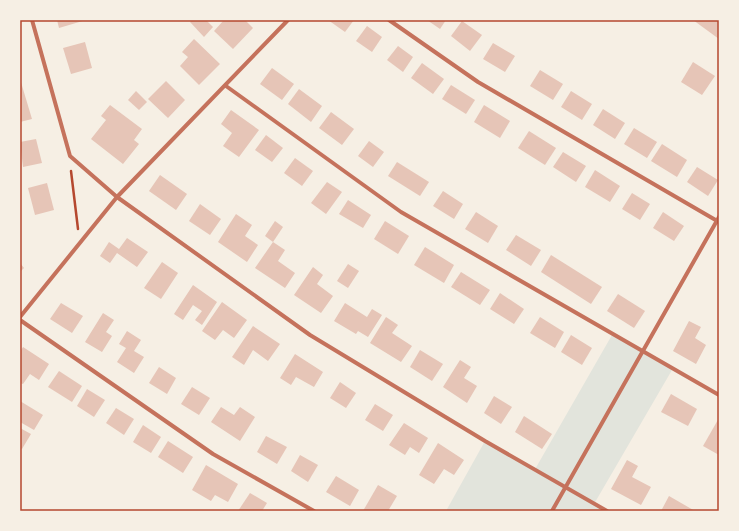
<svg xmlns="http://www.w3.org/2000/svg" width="739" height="531" font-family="Barlow,sans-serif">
<rect width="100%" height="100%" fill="#f6efe4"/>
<path fill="#e2e4dc" d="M612,335L672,370L594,504L607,511H446L485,441L534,471Z"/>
<g fill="#e6c5b7">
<path d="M57,20H86L59,28Z"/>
<path d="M192,20H206L213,27L204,37L190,22Z"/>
<path d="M224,20H245L253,28L233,49L214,31Z"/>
<path d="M328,20H354L345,32Z"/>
<path d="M427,20H446L440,29Z"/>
<path d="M693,20H719V39Z"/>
<path d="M462,21L482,35L470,51L451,36Z"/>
<path d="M367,26L382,37L372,52L356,41Z"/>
<path d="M194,39L220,64L199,85L180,66L188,57L182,52Z"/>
<path d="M85,42L92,68L71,74L63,48Z"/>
<path d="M493,43L515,56L505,72L483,59Z"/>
<path d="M398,46L413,57L403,72L387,60Z"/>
<path d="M693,62L715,76L702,95L681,82Z"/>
<path d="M422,63L444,79L433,94L411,78Z"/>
<path d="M272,68L294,84L282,100L260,84Z"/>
<path d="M540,70L563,84L553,100L530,86Z"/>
<path d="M20,79L32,119L20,122Z"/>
<path d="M166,81L185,100L168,118L148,99Z"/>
<path d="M451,85L475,100L466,114L442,99Z"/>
<path d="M299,89L322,106L311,122L288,104Z"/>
<path d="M136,91L147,102L139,110L128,100Z"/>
<path d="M571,91L592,104L582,120L561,107Z"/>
<path d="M110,105L142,129L134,140L139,144L123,164L91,139L106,120L101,116Z"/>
<path d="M484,105L510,121L500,138L474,122Z"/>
<path d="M603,109L625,123L615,139L593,125Z"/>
<path d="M231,110L259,130L239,157L223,146L232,133L221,124Z"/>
<path d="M331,112L354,129L342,145L319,128Z"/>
<path d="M634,128L657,142L647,158L624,144Z"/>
<path d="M529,131L556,148L545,165L518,148Z"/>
<path d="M266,135L283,148L272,162L255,150Z"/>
<path d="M36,139L42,163L23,167L20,142Z"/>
<path d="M369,141L384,152L373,167L358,156Z"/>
<path d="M662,144L687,160L677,177L651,161Z"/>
<path d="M563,152L586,166L576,182L553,167Z"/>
<path d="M295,158L313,171L302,186L284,173Z"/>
<path d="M397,162L429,182L420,196L388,176Z"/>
<path d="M697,167L718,180L708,196L687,182Z"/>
<path d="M595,170L620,186L610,202L585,187Z"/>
<path d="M160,175L187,194L176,210L149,191Z"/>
<path d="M327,182L342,192L326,214L311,203Z"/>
<path d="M47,183L54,210L35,215L28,188Z"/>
<path d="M443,191L463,204L454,219L433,206Z"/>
<path d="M632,193L650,204L640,220L622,209Z"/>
<path d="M348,200L371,215L363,228L339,214Z"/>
<path d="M200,204L221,219L210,235L189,221Z"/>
<path d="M476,212L498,226L488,243L465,229Z"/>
<path d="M663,212L684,226L674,241L653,228Z"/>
<path d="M236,214L252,225L245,236L258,245L247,262L218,242Z"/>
<path d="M275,221L283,227L273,242L265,236Z"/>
<path d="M385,221L409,236L398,254L374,239Z"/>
<path d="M516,235L541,250L531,266L506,250Z"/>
<path d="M127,238L148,252L137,267L117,253L110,263L100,256L109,242L119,249Z"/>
<path d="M273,242L285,250L278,261L295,273L285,288L255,268Z"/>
<path d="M425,247L454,265L444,283L414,265Z"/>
<path d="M551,255L602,287L591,304L541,272Z"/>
<path d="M162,262L178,273L161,299L144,288Z"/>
<path d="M20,263L24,268L20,272Z"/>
<path d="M348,264L359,271L348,288L337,281Z"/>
<path d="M313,267L323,275L317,284L333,296L321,313L294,295Z"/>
<path d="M461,272L490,290L480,305L451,287Z"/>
<path d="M193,285L217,302L202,325L195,320L202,311L193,305L183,320L174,314Z"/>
<path d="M500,293L524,309L514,324L490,309Z"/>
<path d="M618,294L645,311L634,328L607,311Z"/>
<path d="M222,302L247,320L234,338L223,330L215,340L202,331Z"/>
<path d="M61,303L83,316L72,333L50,319Z"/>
<path d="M345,303L367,317L372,309L382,315L368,337L358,331L356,334L334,321Z"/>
<path d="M103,313L114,320L106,332L112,336L102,352L85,342Z"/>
<path d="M386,317L398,325L392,333L412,346L401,362L370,343Z"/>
<path d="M540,317L564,332L555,348L530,333Z"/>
<path d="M689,321L701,327L695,338L706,345L696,364L673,351Z"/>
<path d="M253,326L280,344L268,361L253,350L244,365L232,357Z"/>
<path d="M127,331L141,340L134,351L144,357L134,373L117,362L126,348L119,344Z"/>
<path d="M571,335L592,348L582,365L561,352Z"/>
<path d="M23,347L49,364L39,380L30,374L23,384L20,383V352Z"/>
<path d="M420,350L443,364L432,381L410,367Z"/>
<path d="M295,354L323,372L314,387L296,377L291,385L280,378Z"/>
<path d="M460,360L471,367L464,378L477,386L467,403L443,387Z"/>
<path d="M159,367L176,378L167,394L149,383Z"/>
<path d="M59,371L82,386L72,402L48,387Z"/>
<path d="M340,382L356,393L346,408L330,398Z"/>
<path d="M192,387L210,398L199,415L181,404Z"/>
<path d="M87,389L105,400L94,417L77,406Z"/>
<path d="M671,394L697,409L688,426L661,412Z"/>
<path d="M494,396L512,407L501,424L484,413Z"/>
<path d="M20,401L43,415L34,430L20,422Z"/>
<path d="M375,404L393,415L383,431L365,420Z"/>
<path d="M221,407L234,415L240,407L255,417L240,441L211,422Z"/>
<path d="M116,408L134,419L124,435L106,423Z"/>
<path d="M524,416L552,434L542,449L515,432Z"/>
<path d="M719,418V455L703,446Z"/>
<path d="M404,423L428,438L419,453L410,447L405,455L389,445Z"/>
<path d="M143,425L161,437L151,453L133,442Z"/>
<path d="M20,428L31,434L22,449L20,448Z"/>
<path d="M266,436L287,447L277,464L257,452Z"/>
<path d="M168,441L193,457L183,473L158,457Z"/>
<path d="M438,443L464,460L454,475L444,469L434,484L419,475Z"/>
<path d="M300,455L318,465L308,482L291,471Z"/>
<path d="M627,460L638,466L632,477L651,487L641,505L611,489Z"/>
<path d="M206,465L238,484L228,502L215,495L211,501L192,490Z"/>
<path d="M336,476L359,490L350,506L326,492Z"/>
<path d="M378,485L397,496L388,511H363Z"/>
<path d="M250,493L267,503L262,511H238Z"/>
<path d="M669,496L695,511H661Z"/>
</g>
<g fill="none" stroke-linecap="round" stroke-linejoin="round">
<path stroke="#b5482f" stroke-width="2.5" d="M71,171L78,229"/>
<g stroke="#c5725c" stroke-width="4">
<path d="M32,20L70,156L117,197L310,335L485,441L607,511"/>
<path d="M389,20L478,82L719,222"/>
<path d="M226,86L401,212L719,395"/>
<path d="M20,317L117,197L288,20"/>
<path d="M20,320L213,454L314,511"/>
<path d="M552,511L719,217"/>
</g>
</g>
<rect width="739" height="531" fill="none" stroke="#f6efe4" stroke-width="42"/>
<rect x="21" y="21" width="697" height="489" fill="none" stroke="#b5482f" stroke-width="1.5"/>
</svg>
